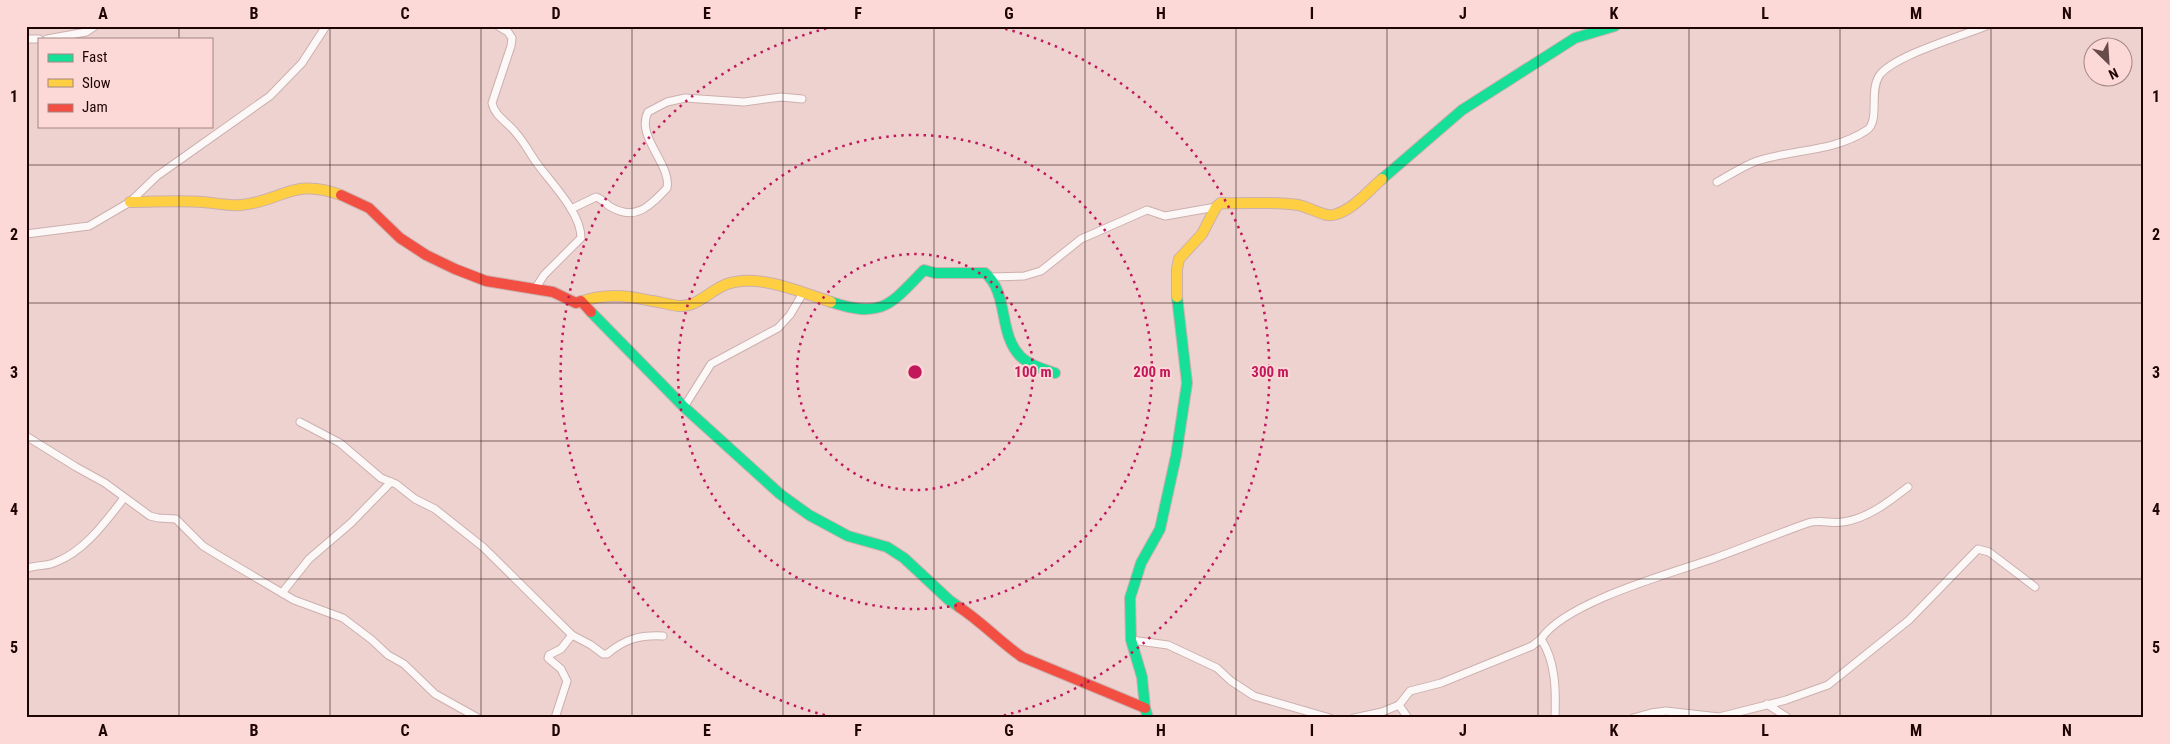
<svg xmlns="http://www.w3.org/2000/svg" width="2170" height="744" font-family="'Roboto Condensed',sans-serif">
<rect width="100%" height="100%" fill="#eed2cf"/>
<g fill="none" stroke-linecap="round" stroke-linejoin="round">
<g stroke="#ccb0ae" stroke-width="9">
<g id="street">
<path d="M498,26L508,32L512,38L511,46L492,103C495,117 508,122 516,133C524,142 529,152 536,162C550,182 581,212 581,238L544,275L535,289"/>
<path d="M26,39H39"/>
<path d="M47,39L86,32L95,26"/>
<path d="M1717,182C1730,175 1743,166 1757,161C1794,149 1834,152 1867,130C1880,121 1869,92 1879,76C1892,56 1962,36 1986,26"/>
<path d="M571,209L596,197C602,199 605,203 609,206C635,222 649,207 667,188C672,165 635,136 648,112L667,102L685,98L744,102L781,97L802,99"/>
<path d="M26,234L89,226L130,202L157,176L270,96L302,63L326,26"/>
<path d="M991,277L1024,276L1041,271L1081,239L1147,210L1165,216L1216,207"/>
<path d="M684,407L711,364L778,328L790,315L803,293"/>
<path d="M300,422L340,443L381,478L396,484L415,499L435,509L483,547L572,635L591,645L603,654H607C625,639 639,635 663,636"/>
<path d="M26,436L76,467L105,483L150,516L158,518L176,519L203,546L221,557L294,600L343,618L372,640L388,655L404,664L435,694L478,718"/>
<path d="M26,569C35,564 47,567 56,562C85,551 106,521 124,498"/>
<path d="M282,593L309,559L351,523L391,482"/>
<path d="M1541,639C1565,602 1672,573 1715,558C1746,547 1776,534 1808,523C1819,519 1831,524 1843,522C1867,519 1890,501 1908,487"/>
<path d="M1131,640L1168,645L1217,668L1231,681L1254,696L1330,718"/>
<path d="M1767,704L1788,718"/>
<path d="M555,718L567,681L561,669L548,658L549,655L561,649L572,635"/>
<path d="M1354,718L1382,712L1399,705"/>
<path d="M1408,718L1399,705L1410,691L1441,683L1532,646L1541,639C1556,662 1556,691 1555,718"/>
<path d="M1633,718L1651,713L1666,711L1719,717L1786,700L1828,685L1909,620L1978,549L1989,552L2035,587"/>
</g>
</g>
<g stroke="#ccb0ae" stroke-width="12">
<g id="fast">
<path d="M1382,179L1462,110L1575,38L1615,26"/>
<path d="M831,302C882,319 890,305 924,270L935,273H985C1009,293 998,333 1020,356C1029,365 1043,369 1055,373"/>
<path d="M591,312L684,407L780,494L809,515L848,536L887,547L904,558L949,600L959,607"/>
<path d="M1148,718L1145,708L1142,677L1131,640L1130,598L1141,563L1160,529L1176,456L1187,383L1177,297"/>
</g>
</g>
<g stroke="#ccb0ae" stroke-width="12">
<g id="slow">
<path d="M130,202C154,202 179,200 203,202C215,203 228,206 241,205C283,201 293,177 341,195"/>
<path d="M1177,297V269L1179,259L1202,234L1216,207L1221,203C1246,204 1273,201 1298,205C1309,207 1325,217 1333,215C1352,211 1368,191 1382,179"/>
<path d="M577,303C603,293 626,295 652,301C661,302 670,305 679,306C698,307 710,290 727,284C758,273 801,292 831,302"/>
</g>
</g>
<g stroke="#ccb0ae" stroke-width="12">
<g id="jam">
<path d="M341,195L369,208L400,238L426,255L455,269L486,281L553,292L576,303L581,301L591,312"/>
<path d="M959,607C982,622 1000,642 1022,657L1145,708"/>
</g>
</g>
<use href="#street" stroke="#fcf8f8" stroke-width="7"/>
<use href="#fast" stroke="#16e098" stroke-width="10"/>
<use href="#slow" stroke="#ffcf43" stroke-width="10"/>
<use href="#jam" stroke="#f24e42" stroke-width="10"/>
</g>
<path fill="none" stroke="#1f0404" stroke-width="1" stroke-opacity="0.55" d="M179,26V39M330,26V718M481,26V718M632,26V718M783,26V718M934,26V718M1085,26V718M1236,26V718M1387,26V718M1538,26V718M1689,26V718M1840,26V718M1991,26V718M179,126V718M26,165H2144M26,303H2144M26,441H2144M26,579H2144"/>
<g fill="none" stroke="#c2185b" stroke-width="2.5" stroke-dasharray="2.5 5">
<circle cx="915" cy="372" r="118"/>
<circle cx="915" cy="372" r="237"/>
<path d="M832 717A355 355 0 0 1 832 27M998 27A355 355 0 0 1 998 717"/>
</g>
<circle cx="915" cy="372" r="8" fill="#c2185b" stroke="#fcd9d6" stroke-width="2.5"/>
<g font-size="15" text-anchor="middle" font-weight="bold" fill="#c2185b" stroke="#fcd9d6" stroke-width="4" stroke-linejoin="round" paint-order="stroke">
<text x="1033" y="377">100 m</text>
<text x="1152" y="377">200 m</text>
<text x="1270" y="377">300 m</text>
</g>
<rect width="2170" height="744" fill="none" stroke="#fcd9d6" stroke-width="55"/>
<rect x="38" y="38" width="175" height="90" fill="#fcd9d6" stroke="#a48482"/>
<rect x="48" y="54" width="25" height="8" fill="#16e098" stroke="#a48482"/>
<text x="82" y="62" font-size="15" fill="#1f0404">Fast</text>
<rect x="48" y="79" width="25" height="8" fill="#ffcf43" stroke="#a48482"/>
<text x="82" y="88" font-size="15" fill="#1f0404">Slow</text>
<rect x="48" y="104" width="25" height="8" fill="#f24e42" stroke="#a48482"/>
<text x="82" y="112" font-size="15" fill="#1f0404">Jam</text>
<g transform="translate(2108 62) rotate(155)"><circle r="24" fill="#fcd9d6" stroke="#a48482"/>
<path d="M0-4L9 19L0 12L-9 19Z" fill="#674c4b"/>
<text y="-8" font-size="14" font-weight="bold" text-anchor="middle" fill="#1f0404">N</text>
</g>
<rect x="28" y="28" width="2114" height="688" fill="none" stroke="#1f0404" stroke-width="2"/>
<g font-size="16" text-anchor="middle" font-weight="bold" fill="#1f0404">
<text x="103" y="19">A</text>
<text x="254" y="19">B</text>
<text x="405" y="19">C</text>
<text x="556" y="19">D</text>
<text x="707" y="19">E</text>
<text x="858" y="19">F</text>
<text x="1009" y="19">G</text>
<text x="1161" y="19">H</text>
<text x="1312" y="19">I</text>
<text x="1463" y="19">J</text>
<text x="1614" y="19">K</text>
<text x="1765" y="19">L</text>
<text x="1916" y="19">M</text>
<text x="2067" y="19">N</text>
<text x="14" y="102">1</text>
<text x="2156" y="102">1</text>
<text x="14" y="240">2</text>
<text x="2156" y="240">2</text>
<text x="14" y="378">3</text>
<text x="2156" y="378">3</text>
<text x="14" y="515">4</text>
<text x="2156" y="515">4</text>
<text x="14" y="653">5</text>
<text x="2156" y="653">5</text>
<text x="103" y="736">A</text>
<text x="254" y="736">B</text>
<text x="405" y="736">C</text>
<text x="556" y="736">D</text>
<text x="707" y="736">E</text>
<text x="858" y="736">F</text>
<text x="1009" y="736">G</text>
<text x="1161" y="736">H</text>
<text x="1312" y="736">I</text>
<text x="1463" y="736">J</text>
<text x="1614" y="736">K</text>
<text x="1765" y="736">L</text>
<text x="1916" y="736">M</text>
<text x="2067" y="736">N</text>
</g>
</svg>
